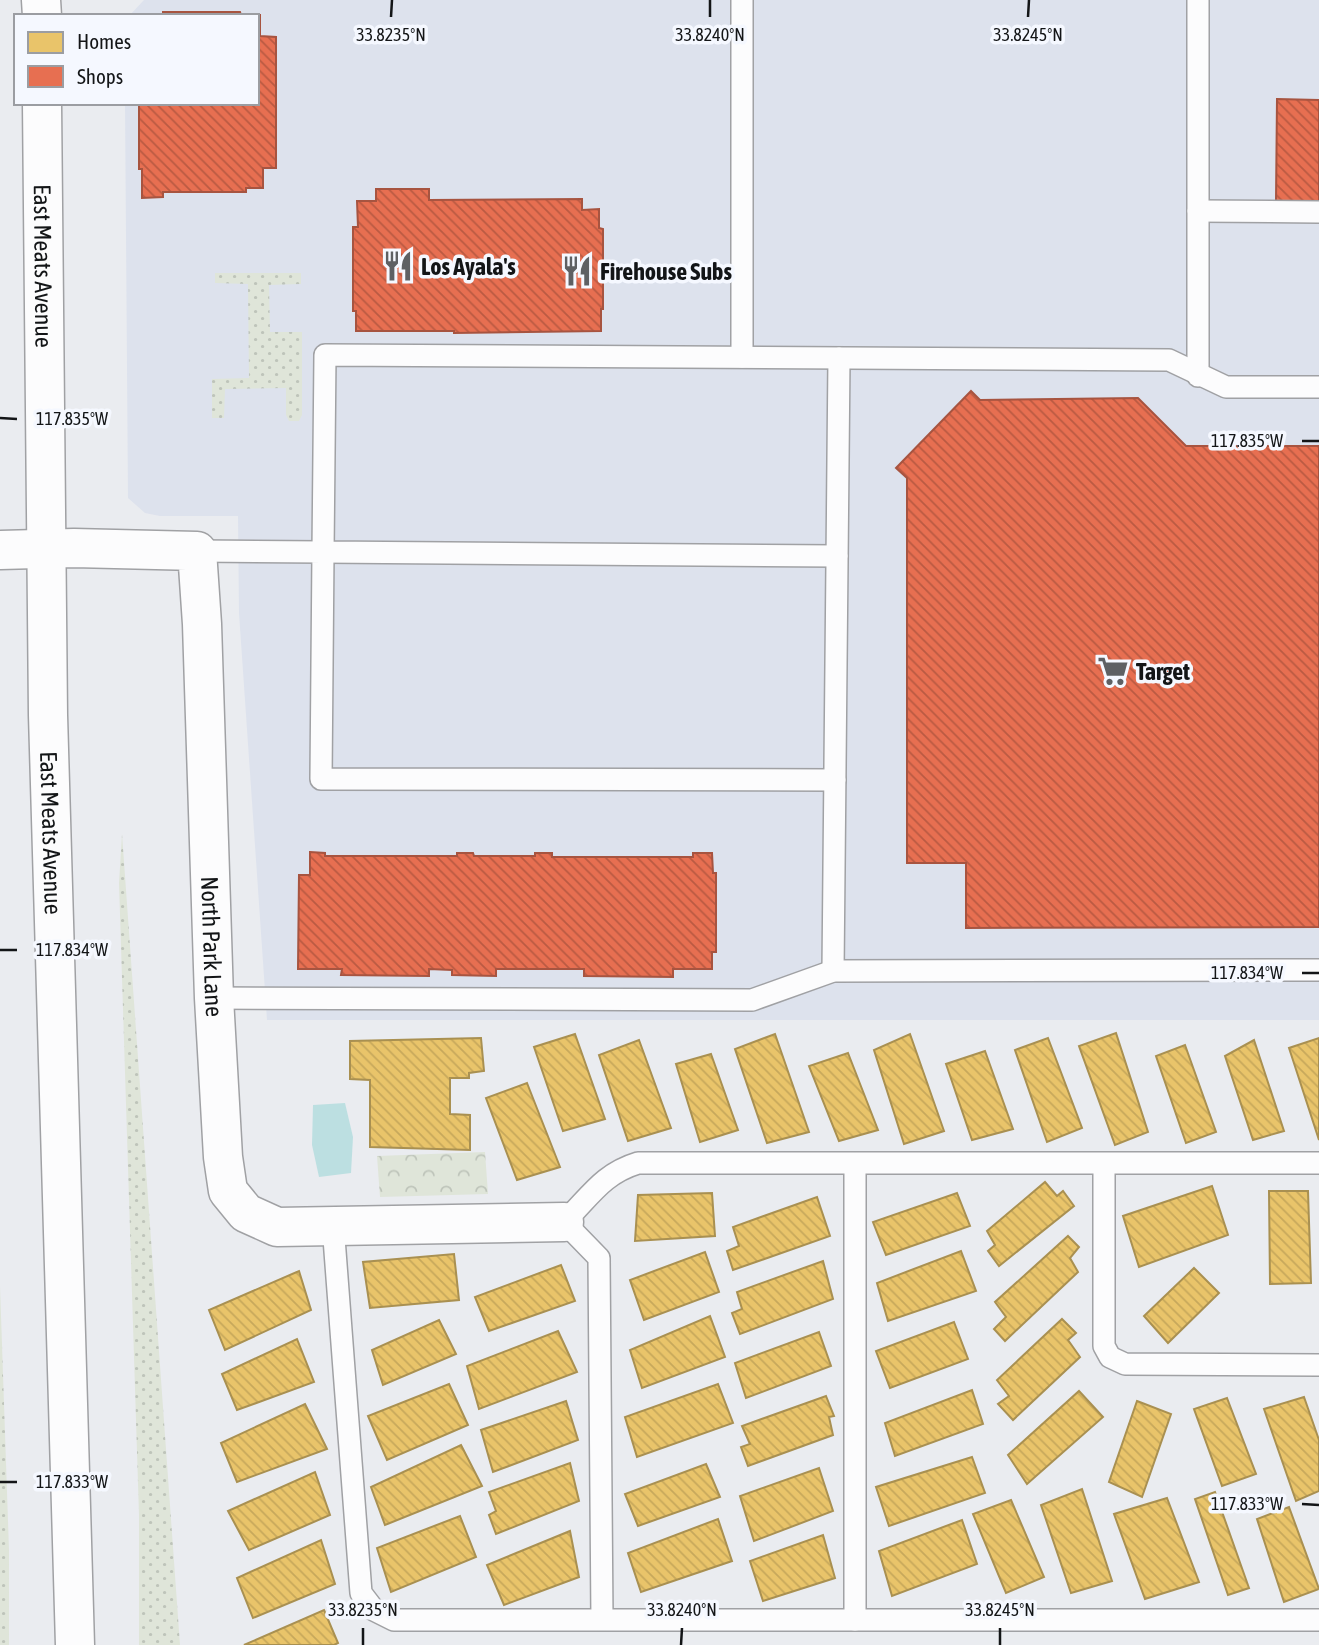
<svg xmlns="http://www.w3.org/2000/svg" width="1319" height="1645" font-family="'Asap Condensed',sans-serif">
<defs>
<pattern id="grass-dots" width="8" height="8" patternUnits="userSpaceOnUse" patternTransform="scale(1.75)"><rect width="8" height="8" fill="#dfe5d9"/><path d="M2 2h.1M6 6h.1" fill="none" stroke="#bec4ba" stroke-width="1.8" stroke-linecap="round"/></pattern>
<pattern id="park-crowns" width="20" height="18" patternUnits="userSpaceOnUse" patternTransform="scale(1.75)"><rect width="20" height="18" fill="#dfe5d9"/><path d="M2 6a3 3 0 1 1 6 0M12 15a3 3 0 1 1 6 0" fill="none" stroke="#bec4ba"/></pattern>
<pattern id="homes-back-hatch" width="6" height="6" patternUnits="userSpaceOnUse" patternTransform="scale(1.75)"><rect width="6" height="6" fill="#e9c46a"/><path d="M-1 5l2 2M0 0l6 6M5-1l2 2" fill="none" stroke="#c7a85b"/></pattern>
<pattern id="shops-back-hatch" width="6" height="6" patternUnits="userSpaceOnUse" patternTransform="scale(1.75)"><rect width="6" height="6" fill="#e76f51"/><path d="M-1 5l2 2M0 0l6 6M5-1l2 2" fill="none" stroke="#ba5a42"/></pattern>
</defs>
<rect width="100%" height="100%" fill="#eaecf0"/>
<path fill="#dde2ed" d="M144,0H1319V1020H267L239,613L238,516H160L145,513L128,498L125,103H257V16H129Z"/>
<g fill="url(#grass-dots)">
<path d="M215,273H301V284L269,285L270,332H302V415L299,421H289L286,415V388L225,389L224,418H212V379L249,378L248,284L215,283Z"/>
<path d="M122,834L180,1645H139V1515L119,883Z"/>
<path d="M0,1286L9,1550V1645H0Z"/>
</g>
<path fill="url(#park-crowns)" d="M485,1152L488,1194L380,1197L377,1156Z"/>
<path fill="#bcdfe1" d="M345,1103L353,1137L351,1173L319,1177L312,1145L313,1105Z"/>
<g fill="url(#homes-back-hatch)" stroke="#a99051" stroke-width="2">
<path d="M1116,1033L1148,1132L1115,1145L1079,1046Z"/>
<path d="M575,1034L605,1119L563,1131L534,1047Z"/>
<path d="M775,1034L809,1132L767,1143L735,1049Z"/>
<path d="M910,1034L944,1131L904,1144L874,1050Z"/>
<path d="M481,1038L484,1071L469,1073V1078H450V1114L470,1115V1150L370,1147V1080L350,1079V1041Z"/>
<path d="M1048,1038L1082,1128L1047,1142L1015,1050Z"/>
<path d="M1319,1038V1140L1289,1048Z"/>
<path d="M639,1040L671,1128L628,1141L599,1055Z"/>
<path d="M1254,1040L1284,1131L1253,1140L1225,1056Z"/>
<path d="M1185,1045L1216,1132L1186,1143L1156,1056Z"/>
<path d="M985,1051L1013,1129L972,1140L946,1064Z"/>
<path d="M848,1053L878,1130L839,1141L809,1066Z"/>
<path d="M711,1054L738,1130L700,1142L676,1064Z"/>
<path d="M527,1083L560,1167L517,1180L486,1098Z"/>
<path d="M1045,1182L1057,1196L1063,1191L1074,1206L999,1266L988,1251L995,1245L987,1231Z"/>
<path d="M1212,1186L1228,1235L1139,1267L1123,1216Z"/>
<path d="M1269,1191H1308L1311,1283L1270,1284Z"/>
<path d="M712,1193L715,1236L635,1241L638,1195Z"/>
<path d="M957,1193L970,1226L886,1255L873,1222Z"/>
<path d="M817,1197L830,1236L733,1270L727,1251L739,1246L733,1227Z"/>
<path d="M1068,1236L1079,1247L1070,1258L1078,1272L1005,1341L994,1329L1006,1317L995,1302Z"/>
<path d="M961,1251L976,1291L888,1321L877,1283Z"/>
<path d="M705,1252L719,1292L644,1320L630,1280Z"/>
<path d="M454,1254L459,1300L370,1308L363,1262Z"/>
<path d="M823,1261L833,1299L740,1334L732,1313L742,1309L737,1292Z"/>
<path d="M561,1265L575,1301L489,1331L475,1297Z"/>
<path d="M1194,1268L1219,1293L1168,1343L1144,1316Z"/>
<path d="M299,1271L311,1310L225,1350L209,1310Z"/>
<path d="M710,1316L725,1357L642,1388L630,1350Z"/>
<path d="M1062,1319L1076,1333L1068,1340L1080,1357L1013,1420L998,1404L1009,1396L997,1380Z"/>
<path d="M439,1320L456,1354L383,1385L372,1350Z"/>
<path d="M954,1322L968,1359L890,1388L876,1351Z"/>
<path d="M558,1331L577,1372L479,1409L467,1366Z"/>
<path d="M819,1332L831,1366L746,1398L735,1363Z"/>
<path d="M297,1339L314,1382L237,1410L222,1374Z"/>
<path d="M449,1384L468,1425L387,1460L368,1416Z"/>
<path d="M718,1384L733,1423L637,1457L625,1417Z"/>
<path d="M972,1390L983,1424L895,1456L885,1423Z"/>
<path d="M1079,1391L1103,1417L1027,1484L1008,1455Z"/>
<path d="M826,1396L834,1416L829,1417L833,1435L748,1466L741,1447L750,1444L742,1426Z"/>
<path d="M1304,1397L1319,1440V1491L1296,1501L1264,1409Z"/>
<path d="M1227,1398L1256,1474L1222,1486L1194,1409Z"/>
<path d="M566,1401L578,1440L493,1472L481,1430Z"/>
<path d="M1137,1401L1171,1414L1142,1497L1109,1482Z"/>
<path d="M305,1404L327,1449L237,1482L221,1443Z"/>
<path d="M461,1445L482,1486L385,1525L371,1487Z"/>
<path d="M972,1457L985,1493L889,1526L876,1487Z"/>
<path d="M570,1463L579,1501L496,1534L489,1515L496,1511L489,1492Z"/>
<path d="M706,1464L720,1497L638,1526L625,1494Z"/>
<path d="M819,1468L833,1511L754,1541L740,1496Z"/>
<path d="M315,1472L330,1515L249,1550L228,1511Z"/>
<path d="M1082,1489L1112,1581L1071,1593L1041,1505Z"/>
<path d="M1215,1492L1249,1588L1228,1595L1195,1499Z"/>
<path d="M1167,1498L1199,1582L1145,1599L1114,1514Z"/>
<path d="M1011,1500L1044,1577L1006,1593L973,1514Z"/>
<path d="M1289,1507L1319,1589L1284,1602L1257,1519Z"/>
<path d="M460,1516L476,1557L391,1592L377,1548Z"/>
<path d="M718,1519L732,1561L641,1592L628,1553Z"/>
<path d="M962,1520L977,1564L892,1596L879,1551Z"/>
<path d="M570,1531L579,1577L504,1605L487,1565Z"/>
<path d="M823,1535L835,1578L763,1601L750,1561Z"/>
<path d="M321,1540L335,1584L253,1618L237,1578Z"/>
<path d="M324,1610L338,1643L334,1645H244Z"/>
</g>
<g fill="url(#shops-back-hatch)" stroke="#a75440" stroke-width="2">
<path d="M163,12H240L241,15H260V36L276,37V168H263V188H246V192H163V197L142,198V169H139V103H257V16H143L163,15Z"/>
<path d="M1277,99L1319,100V201H1276Z"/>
<path d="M376,189H429V200L582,199V210L599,209V228L603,229V309H601V331L454,333V331H356V311H353V227H358L357,201H376Z"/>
<path d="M971,391L980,400L1138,398L1186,446H1319V927L966,928V863H907V478L896,468Z"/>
<path d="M310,852L325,853V856H457V853H473L474,856H535V853H552V857H693V853H712L713,873H716V952H712V969H673V977L584,976V969H496V976L452,975V970L429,969V976L341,975L342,969H298L299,875H310Z"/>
</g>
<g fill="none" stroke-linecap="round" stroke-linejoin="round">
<g stroke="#a0a1a4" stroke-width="24">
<g id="lane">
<path d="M1198,0V376"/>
<path d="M1198,211L1319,212"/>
<path d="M742,357V0"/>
<path d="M197,551L323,552L321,779L835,780"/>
<path d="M837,556L323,552L325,355L1169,360L1226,387H1319"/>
<path d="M833,971L839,358"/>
<path d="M214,998L752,1000L833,971L1319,970"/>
<path d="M1104,1164V1346L1110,1357L1125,1364L1319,1365"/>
<path d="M333,1225L361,1593L374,1610L394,1620H1319"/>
<path d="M602,1619L599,1258L564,1222C590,1197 602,1174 638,1163H1319"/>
<path d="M855,1620V1164"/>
</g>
</g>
<g stroke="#a0a1a4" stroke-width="41">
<g id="street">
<path id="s1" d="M0,550L74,548L197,551L202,624L214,998L223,1157L228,1191L246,1213L277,1227L564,1222"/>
</g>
</g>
<g stroke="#a0a1a4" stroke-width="41">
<g id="secondary">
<path d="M41,0L42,16"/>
<path id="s2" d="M42,103L48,715L75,1645"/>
</g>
</g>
<use href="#lane" stroke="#fcfcfd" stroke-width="21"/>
<use href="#street" stroke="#fcfcfd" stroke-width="38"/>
<use href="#secondary" stroke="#fcfcfd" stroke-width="38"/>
</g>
<path fill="none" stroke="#131517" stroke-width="2.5" d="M391,17L392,0M710,17V0M1028,17L1029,0M0,418L17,419M1302,441H1319M0,950H17M1302,973H1319M0,1482H17M1302,1504L1319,1505M363,1645V1628M681,1645L682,1628M1000,1645V1628"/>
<defs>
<g id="restaurant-bare" transform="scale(2.415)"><path d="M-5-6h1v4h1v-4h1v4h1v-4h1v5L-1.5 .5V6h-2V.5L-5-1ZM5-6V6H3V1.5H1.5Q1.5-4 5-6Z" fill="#5e6063" stroke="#f5f8ff" stroke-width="2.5" paint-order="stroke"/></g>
<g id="supermarket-bare" transform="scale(2.415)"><path d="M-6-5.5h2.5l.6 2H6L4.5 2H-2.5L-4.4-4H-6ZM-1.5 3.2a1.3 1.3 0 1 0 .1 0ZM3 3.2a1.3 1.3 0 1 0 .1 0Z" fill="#5e6063" stroke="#f5f8ff" stroke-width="2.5" paint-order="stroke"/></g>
</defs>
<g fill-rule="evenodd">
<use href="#restaurant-bare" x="398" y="266"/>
<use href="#restaurant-bare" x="577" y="271"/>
<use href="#supermarket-bare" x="1113" y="671"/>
</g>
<g text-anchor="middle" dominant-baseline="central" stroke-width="7" stroke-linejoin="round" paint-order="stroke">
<g font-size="24" fill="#131517" stroke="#f5f8ff">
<text stroke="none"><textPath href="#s2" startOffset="163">East Meats Avenue</textPath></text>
<text stroke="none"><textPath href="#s2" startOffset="730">East Meats Avenue</textPath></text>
<text stroke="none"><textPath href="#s1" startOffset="593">North Park Lane</textPath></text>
</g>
<g font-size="24" font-weight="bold" fill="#131517" stroke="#f5f8ff" text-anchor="start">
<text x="421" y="266">Los Ayala's</text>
<text x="600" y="271">Firehouse Subs</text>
<text x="1136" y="671">Target</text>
</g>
</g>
<g font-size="18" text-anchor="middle" fill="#131517" stroke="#f5f8ff" stroke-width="7" stroke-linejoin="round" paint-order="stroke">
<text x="391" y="41">33.8235°N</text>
<text x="710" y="41">33.8240°N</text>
<text x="1028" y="41">33.8245°N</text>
<text x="72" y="425">117.835°W</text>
<text x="1247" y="447">117.835°W</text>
<text x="72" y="956">117.834°W</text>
<text x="1247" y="979">117.834°W</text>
<text x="72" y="1488">117.833°W</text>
<text x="1247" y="1510">117.833°W</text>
<text x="363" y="1616">33.8235°N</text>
<text x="682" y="1616">33.8240°N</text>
<text x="1000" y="1616">33.8245°N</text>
</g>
<rect x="14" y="14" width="245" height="91" fill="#f5f8ff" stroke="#9b9da2" stroke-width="2"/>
<rect x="28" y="32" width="35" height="21" fill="#e9c46a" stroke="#9b9da2" stroke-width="2"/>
<text x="77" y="49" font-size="21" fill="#131517">Homes</text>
<rect x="28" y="66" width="35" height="21" fill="#e76f51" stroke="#9b9da2" stroke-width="2"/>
<text x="77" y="84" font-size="21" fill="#131517">Shops</text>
</svg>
